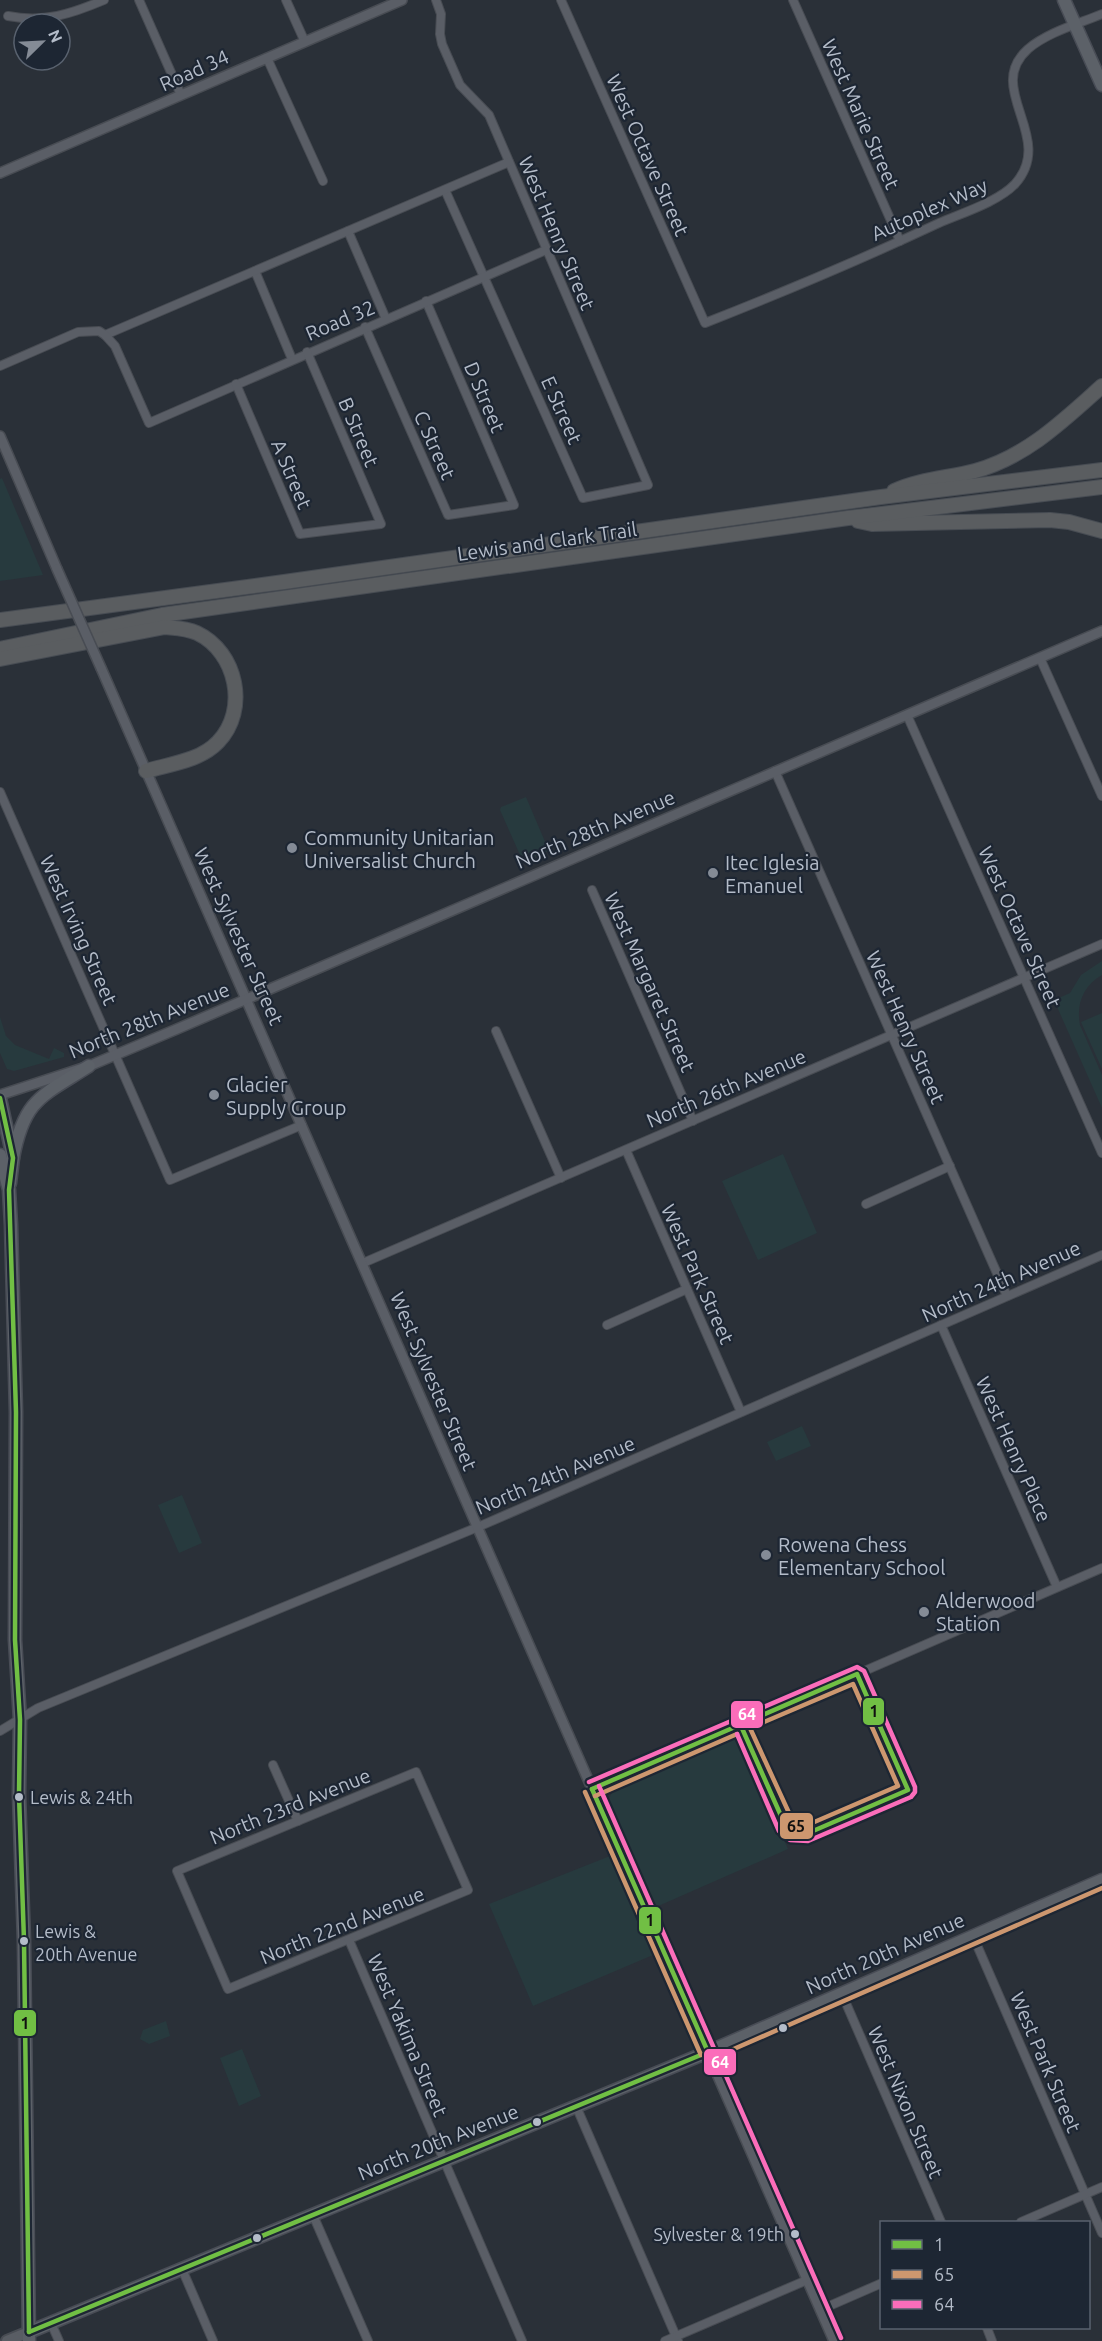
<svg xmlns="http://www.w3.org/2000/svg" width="1102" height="2341" font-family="Ubuntu,sans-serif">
<rect width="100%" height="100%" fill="#2a3038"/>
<g fill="#273a3e">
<path d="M2,478L43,575L0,581V479Z"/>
<path d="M526,797L549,851L528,859L520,855L500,810L501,807Z"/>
<path d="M1102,961V975C1083,986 1076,1004 1080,1025L1102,1075V1108L1054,1000L1070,993L1081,975Z"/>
<path d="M1102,1013V1069L1081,1022Z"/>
<path d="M0,1017L6,1036L15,1045L49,1059L54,1048L64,1053V1057L14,1071L7,1069L0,1053Z"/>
<path d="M783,1154L817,1233L758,1260L722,1181Z"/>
<path d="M802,1426L811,1446L776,1461L767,1442Z"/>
<path d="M182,1495L202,1543L179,1553L158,1505Z"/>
<path d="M738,1735L788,1849L656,1907L608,1800L613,1791Z"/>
<path d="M610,1856L653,1955L533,2006L489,1904Z"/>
<path d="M166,2021L170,2036L149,2044L140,2039L143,2030Z"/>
<path d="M242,2049L261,2096L239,2106L220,2058Z"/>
</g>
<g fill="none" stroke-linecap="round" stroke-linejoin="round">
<g stroke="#484c53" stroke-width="10">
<g id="minor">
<path d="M139,0L181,95"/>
<path d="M286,0L305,42"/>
<path d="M436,0L441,14L440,34L442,44L460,85L489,115L648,485L583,498L445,190"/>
<path d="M561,0L705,323C784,292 862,259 939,223C962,213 998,202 1015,184C1057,137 983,89 1028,49C1048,32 1078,24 1102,14"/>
<path d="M793,0L900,241"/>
<path d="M8,16C44,23 71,14 104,0"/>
<path d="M267,58L323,181"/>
<path d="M348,231L386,319"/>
<path d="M255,271L292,359"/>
<path d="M365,327L448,515L514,505L426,301"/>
<path d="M105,335L509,162"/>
<path d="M0,366L78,332L99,331L105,335L115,346L149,423L546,250"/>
<path d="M236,384L300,534L381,524L307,352"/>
<path d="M1040,658L1102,796"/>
<path d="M907,715L1102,1153"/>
<path d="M775,771L1007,1296"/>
<path d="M0,792L170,1180L302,1125"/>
<path d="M592,890L693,1121"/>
<path d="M496,1031L561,1178"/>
<path d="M626,1150L741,1412"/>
<path d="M866,1204L950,1166"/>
<path d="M363,1263L1102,944"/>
<path d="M607,1325L687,1289"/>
<path d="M941,1325L1057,1587"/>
<path d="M857,1674L908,1790"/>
<path d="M0,1731L38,1708L478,1527L1102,1255"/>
<path d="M273,1765L298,1821"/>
<path d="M416,1772L468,1890L228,1989L177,1871Z"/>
<path d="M592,1789L1102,1568"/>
<path d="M973,1936L1102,2233"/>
<path d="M349,1940L522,2341"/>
<path d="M842,1994L941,2222"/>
<path d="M576,2106L678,2341"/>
<path d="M313,2215L368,2341"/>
<path d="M1021,2222L1102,2187"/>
<path d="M182,2269L213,2341"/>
<path d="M820,2310L882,2283"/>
<path d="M51,2323L59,2341"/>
<path d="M987,2328L992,2341"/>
<path d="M665,2341L807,2280"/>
</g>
</g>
<g stroke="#484c53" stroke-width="12">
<g id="tertiary">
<path d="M0,173L402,0"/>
<path d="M0,436L57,569"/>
<path d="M101,668L834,2341"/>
<path d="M0,1095L89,1066L177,1029L1102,631"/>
</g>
</g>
<g stroke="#484c53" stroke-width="14">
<path id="secondary" d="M7,2341L29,2332"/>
</g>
<g stroke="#484c55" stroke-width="15">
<g id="primary">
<path d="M1064,0L1102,85"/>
<path d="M0,1098L13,1158L10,1183"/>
<path d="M0,1155L9,1190L11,1225L16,1412L15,1640L20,1720L19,1795L24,1941L29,2341"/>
<path d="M13,1158C24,1099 42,1096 89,1066"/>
<path d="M29,2332L708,2052L1102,1880"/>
</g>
</g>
<g stroke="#474c53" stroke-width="16">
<g id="motorway">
<path d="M894,491C920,479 948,478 975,471C1026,457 1063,421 1102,386"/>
<path d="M858,521L872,524L1050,520L1069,522L1102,531"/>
<path d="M0,620L284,582L881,497L1102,470"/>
<path d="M0,649L162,615L848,518L1102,487"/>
<path d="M0,659L165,627C176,628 186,628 197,633C237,652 249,710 218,742C200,761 170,764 146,771"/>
</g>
</g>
<use href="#minor" stroke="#5a5e66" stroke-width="8"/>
<use href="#tertiary" stroke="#5a5e66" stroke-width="9"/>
<use href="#secondary" stroke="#595d64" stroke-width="10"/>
<use href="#primary" stroke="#5c6168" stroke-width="12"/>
<use href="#motorway" stroke="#5a5d60" stroke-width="14"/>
<g stroke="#484c53" stroke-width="12" stroke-linecap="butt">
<path id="tertiary-bridge" d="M57,569L101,668"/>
</g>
<use href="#tertiary-bridge" stroke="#5a5e66" stroke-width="9"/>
<g stroke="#1d2633" stroke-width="9">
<g id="bus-1">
<path d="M0,1098L13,1158L9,1190L16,1412L15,1640L20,1720L19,1795L24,1941L29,2332"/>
<path d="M592,1789L857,1674L908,1790L806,1834L792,1833L786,1827L741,1726"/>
<path d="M592,1789L708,2052"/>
<path d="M29,2332L708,2052"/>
</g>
</g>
<g stroke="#1d2633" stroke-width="9">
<g id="bus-2">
<path d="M853,1684L898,1786L805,1826H795L750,1728Z"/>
<path d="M585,1792L701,2055"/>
<path d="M595,1796L737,1734"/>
<path d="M711,2059L1102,1888"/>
</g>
</g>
<g stroke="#1d2633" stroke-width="9">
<g id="bus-3">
<path d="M589,1782L857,1667L864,1671L915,1787V1792L911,1797L808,1841L790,1840L779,1831L737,1734"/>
<path d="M599,1786L841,2338"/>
</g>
</g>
<use href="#bus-1" stroke="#71bf44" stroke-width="4.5"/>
<use href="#bus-2" stroke="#cd976f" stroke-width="4.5"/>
<use href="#bus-3" stroke="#fb6dba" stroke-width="4.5"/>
</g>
<g fill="#848b96" stroke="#1d2633" stroke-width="2">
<circle cx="292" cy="848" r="6"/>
<circle cx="713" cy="873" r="6"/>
<circle cx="214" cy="1095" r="6"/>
<circle cx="766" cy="1555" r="6"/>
<circle cx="924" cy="1612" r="6"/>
</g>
<g fill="#b4bcc9" stroke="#1d2633" stroke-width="2">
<circle cx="19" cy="1797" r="5"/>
<circle cx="24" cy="1941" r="5"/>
<circle cx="783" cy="2028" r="5"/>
<circle cx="537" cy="2122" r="5"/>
<circle cx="795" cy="2234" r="5"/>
<circle cx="257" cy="2238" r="5"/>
</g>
<g text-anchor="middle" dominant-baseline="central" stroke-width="4.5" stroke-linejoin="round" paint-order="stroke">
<g font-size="18" fill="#b4bcc9" stroke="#1d2633" text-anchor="start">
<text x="30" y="1797">Lewis &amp; 24th</text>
<text x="35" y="1931">Lewis &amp;<tspan x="35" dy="23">20th Avenue</tspan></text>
<text x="784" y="2234" text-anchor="end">Sylvester &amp; 19th</text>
</g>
<g font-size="20" fill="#b4bcc9" stroke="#1d2633">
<text transform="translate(194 70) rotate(-24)">Road 34</text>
<text transform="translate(861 114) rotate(66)">West Marie Street</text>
<text transform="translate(648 155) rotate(66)">West Octave Street</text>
<text transform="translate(929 209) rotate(-24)">Autoplex Way</text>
<text transform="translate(557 233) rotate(67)">West Henry Street</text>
<text transform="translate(340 320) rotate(-23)">Road 32</text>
<text transform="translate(485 397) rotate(67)">D Street</text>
<text transform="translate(562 410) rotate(66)">E Street</text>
<text transform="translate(359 432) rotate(67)">B Street</text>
<text transform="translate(435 445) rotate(66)">C Street</text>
<text transform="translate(292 474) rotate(67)">A Street</text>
<text transform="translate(547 541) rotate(-8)">Lewis and Clark Trail</text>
<text transform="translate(595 829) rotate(-23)">North 28th Avenue</text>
<text transform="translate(1020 927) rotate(66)">West Octave Street</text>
<text transform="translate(79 930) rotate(66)">West Irving Street</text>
<text transform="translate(239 936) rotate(66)">West Sylvester Street</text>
<text transform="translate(650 982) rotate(66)">West Margaret Street</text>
<text transform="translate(149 1020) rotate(-22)">North 28th Avenue</text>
<text transform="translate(906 1027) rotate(66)">West Henry Street</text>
<text transform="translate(726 1088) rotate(-23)">North 26th Avenue</text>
<text transform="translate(698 1274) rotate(66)">West Park Street</text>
<text transform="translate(1001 1281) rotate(-24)">North 24th Avenue</text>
<text transform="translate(434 1381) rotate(67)">West Sylvester Street</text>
<text transform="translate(1014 1449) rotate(66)">West Henry Place</text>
<text transform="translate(555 1475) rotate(-23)">North 24th Avenue</text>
<text transform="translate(290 1806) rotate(-22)">North 23rd Avenue</text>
<text transform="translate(342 1925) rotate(-22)">North 22nd Avenue</text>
<text transform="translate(885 1953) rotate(-24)">North 20th Avenue</text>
<text transform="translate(408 2035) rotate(67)">West Yakima Street</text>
<text transform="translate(1046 2062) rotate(67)">West Park Street</text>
<text transform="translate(906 2102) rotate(67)">West Nixon Street</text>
<text transform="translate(438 2142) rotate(-22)">North 20th Avenue</text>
</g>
<g font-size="20" fill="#b4bcc9" stroke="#1d2633" text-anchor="start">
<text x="304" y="837">Community Unitarian<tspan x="304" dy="23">Universalist Church</tspan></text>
<text x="725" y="862">Itec Iglesia<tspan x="725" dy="23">Emanuel</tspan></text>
<text x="226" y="1084">Glacier<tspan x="226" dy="23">Supply Group</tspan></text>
<text x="778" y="1544">Rowena Chess<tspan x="778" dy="23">Elementary School</tspan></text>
<text x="936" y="1600">Alderwood<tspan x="936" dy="23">Station</tspan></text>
</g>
</g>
<g stroke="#1d2633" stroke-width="2">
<rect x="862" y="1697" width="23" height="29" rx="6" fill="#71bf44"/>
<rect x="730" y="1700" width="34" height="29" rx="6" fill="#fb6dba"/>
<rect x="779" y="1812" width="35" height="28" rx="6" fill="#cd976f"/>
<rect x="638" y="1906" width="24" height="29" rx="6" fill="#71bf44"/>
<rect x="13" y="2009" width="24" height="28" rx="6" fill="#71bf44"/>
<rect x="703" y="2048" width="34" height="28" rx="6" fill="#fb6dba"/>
</g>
<g font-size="16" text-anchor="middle" font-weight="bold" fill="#fff">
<text x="747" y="1720">64</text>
<text x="720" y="2068">64</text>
</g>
<g font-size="16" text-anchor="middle" font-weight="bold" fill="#111">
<text x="874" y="1717">1</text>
<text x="796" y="1832">65</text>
<text x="650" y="1926">1</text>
<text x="25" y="2029">1</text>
</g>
<rect x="880" y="2221" width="210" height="108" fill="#1d2633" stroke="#59626f" stroke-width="1.5"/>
<rect x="892" y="2240" width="30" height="9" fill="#71bf44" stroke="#59626f" stroke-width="1.5"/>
<text x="934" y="2251" font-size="18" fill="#b4bcc9">1</text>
<rect x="892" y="2270" width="30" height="9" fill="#cd976f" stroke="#59626f" stroke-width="1.5"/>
<text x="934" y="2281" font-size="18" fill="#b4bcc9">65</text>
<rect x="892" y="2300" width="30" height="9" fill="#fb6dba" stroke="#59626f" stroke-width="1.5"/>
<text x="934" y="2311" font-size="18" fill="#b4bcc9">64</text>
<g transform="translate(42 42) rotate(66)"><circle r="28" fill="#1d2633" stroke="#59626f" stroke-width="1.5"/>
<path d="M0-4.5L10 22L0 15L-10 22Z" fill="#848b96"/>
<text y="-9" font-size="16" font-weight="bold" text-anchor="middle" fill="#b4bcc9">N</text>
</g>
</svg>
